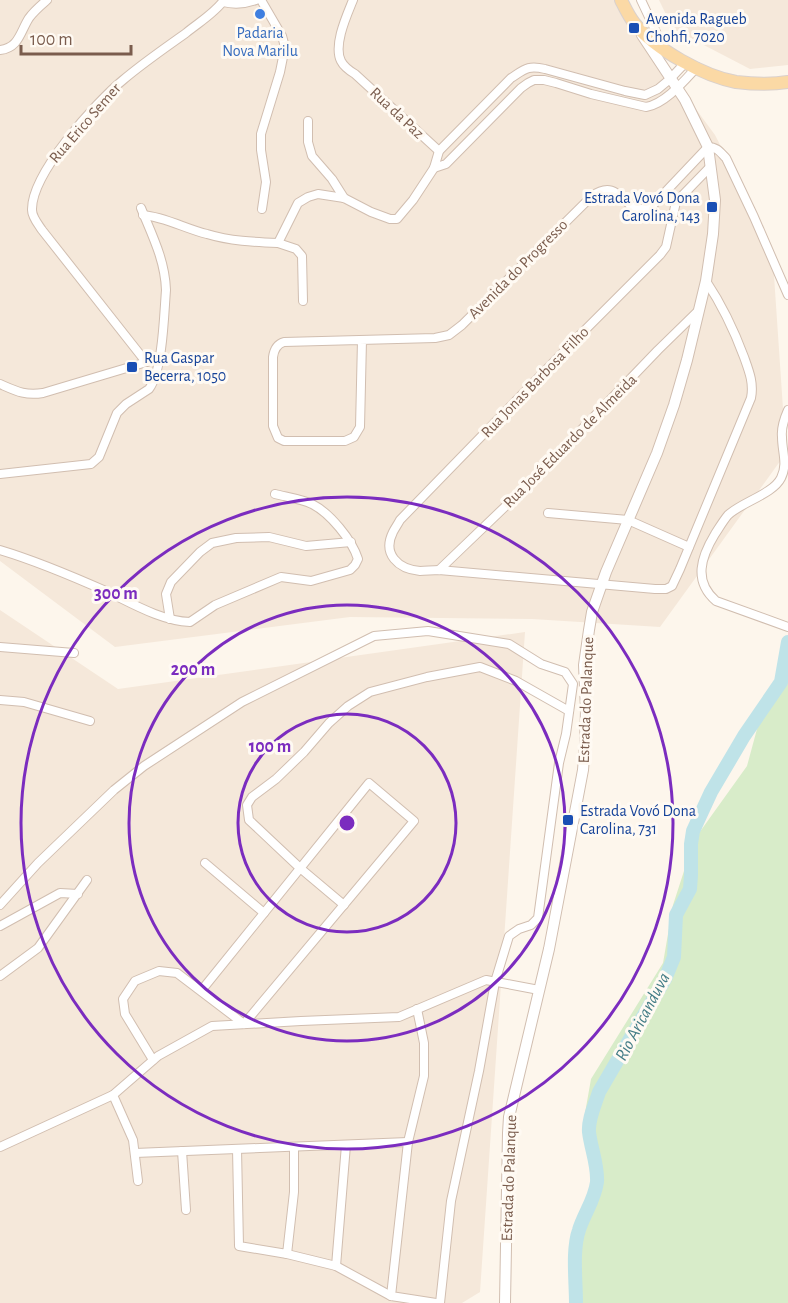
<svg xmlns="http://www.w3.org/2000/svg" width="788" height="1303" font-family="'Alegreya Sans',sans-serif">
<rect width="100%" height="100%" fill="#fdf6ec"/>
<g fill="#f5e8da">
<path d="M0,0H622L648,44L715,135L772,246L786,453L660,627L532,619L350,617L115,647L0,561Z"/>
<path d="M659,0H788V65L750,69L673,29Z"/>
<path d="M0,610L118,689L525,632L480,1292L462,1303H0Z"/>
</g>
<path fill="#d8ecc9" d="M788,668V1303H569L578,1274L572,1241L594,1174L582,1130L591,1079L663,963L673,905L694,840L747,766L760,718L785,670Z"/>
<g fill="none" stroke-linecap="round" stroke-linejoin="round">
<path stroke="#bfe3e8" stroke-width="14" d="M576,1303C576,1281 572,1250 579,1230C584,1214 595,1199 597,1182C598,1165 591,1149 589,1132C588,1119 595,1105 599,1092L665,979L674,957L676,915L690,889L691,875V844L693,831L711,792L744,736L781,682L788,642"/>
<g stroke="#d1beb0" stroke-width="10">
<g id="minor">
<path d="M261,0L282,36L285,47L280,72L261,134V150L266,182L262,209"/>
<path d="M353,0C347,15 333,45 341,61C344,67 350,71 355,74L439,151"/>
<path d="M641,0L664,49"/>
<path d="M223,2C235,5 245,4 256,0"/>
<path d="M0,50C19,48 20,32 29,18C34,11 40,6 47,0"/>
<path d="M308,121V142L312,156L332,179L344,198"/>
<path d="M434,168L446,164L521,88L528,83L534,80H544L556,83L591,94L646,107C665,104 684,81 697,67"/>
<path d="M143,215C165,217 186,229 207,234C230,241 254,242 278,243L298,203L308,197L318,194L344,198L371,212L390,219H397L413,200L434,168L439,151L511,78C525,69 528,65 545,69L625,91L645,95L658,89L670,79L686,62"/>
<path d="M278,243L296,249L302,256L303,301"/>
<path d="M706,281C722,305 734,330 744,357C749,371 754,383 751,398L680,569L672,586L666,589H655L439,570C432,570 426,571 420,571C398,569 382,554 393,532C395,528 398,524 400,520L576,339L660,255L666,247L676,202L710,167"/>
<path d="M362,340L360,427L354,437L345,441H284L278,438L273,426V357C274,350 277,344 284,342L435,338L449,335L462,325L592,196C624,173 624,225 654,204L708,147C717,147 720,152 726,158L754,217L788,295"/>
<path d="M146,362L42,230C38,224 32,217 32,210C31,174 96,102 123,80C143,63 165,48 186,33C198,23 215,13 224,0"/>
<path d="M0,384C16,391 25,396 43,393L150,361"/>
<path d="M788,410C784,419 781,428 782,437C782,452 788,464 781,478C773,494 742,502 728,515C723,521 719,528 715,534C701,557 693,581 716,601L788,627"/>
<path d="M0,474L91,464L99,457L117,413L126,404L149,389C163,370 164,314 166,290C165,260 152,235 141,208"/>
<path d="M548,513L628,520L689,547"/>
<path d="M0,550C37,561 72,576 108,592C133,604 162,621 190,622L215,605L281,577L311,581L350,570L355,565L358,559C352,540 330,513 312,504C301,499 287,497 275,494"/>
<path d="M439,570L536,477L658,350L699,310"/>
<path d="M170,619L166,594L171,582L200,552L212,543L236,538L269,537L306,546L351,542"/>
<path d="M0,647L74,653"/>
<path d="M0,700L24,702L90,721"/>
<path d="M205,863L264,913"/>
<path d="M0,905L38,863L114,790L144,766L242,702L374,636L428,631L509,644L541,664L565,672L573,684L566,734L559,763L538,918L531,925L519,929L509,936L495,982L479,1071L451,1201L440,1303"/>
<path d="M344,905L300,868L249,820L247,805L252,797L276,779L304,752L329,723L348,706L370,692L427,677L480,667L516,681L569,711"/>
<path d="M0,926L60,893L78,894"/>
<path d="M0,976L38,948L87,880"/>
<path d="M417,1009L424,1043V1076L408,1142L391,1296L436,1303"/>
<path d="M153,1060L125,1014L123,999L135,981L159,971L177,973L244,1024L414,821L369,783L201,991"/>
<path d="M113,1095L133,1140L138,1181"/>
<path d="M0,1147L113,1095L158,1056L212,1026L301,1021L399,1017L486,980L539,990"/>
<path d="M237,1149L239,1246L287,1254L294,1192V1147"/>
<path d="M182,1151L186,1210"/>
<path d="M135,1153L408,1142"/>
<path d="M287,1254L336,1266L391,1296"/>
<path d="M336,1266L346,1145"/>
</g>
</g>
<g stroke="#d1beb0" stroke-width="12">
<path id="tertiary" d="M505,1303L508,1133L509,1117L549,949L583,770L585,745L586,710L584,665L589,630L592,612L606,572L657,453L674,405L687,360L706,281L713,234L715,200L708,147L685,100L642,35"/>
</g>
<g stroke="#dad1cd" stroke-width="14">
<path id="primary" d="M621,0C625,8 629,17 635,24C656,50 704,76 736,82C753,84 771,85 788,82"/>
</g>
<use href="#minor" stroke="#fff" stroke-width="8"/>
<use href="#tertiary" stroke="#fff" stroke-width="10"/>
<use href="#primary" stroke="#fbd9a5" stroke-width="12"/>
</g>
<g fill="none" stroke="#7b2cbf" stroke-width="3">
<circle cx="347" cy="823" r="109"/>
<circle cx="347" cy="823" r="218"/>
<circle cx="347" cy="823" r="326"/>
</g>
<circle fill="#3f7fe0" stroke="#fffaf3" stroke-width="2" cx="260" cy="14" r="6"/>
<g fill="#1a4fb4" stroke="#fffaf3" stroke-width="2">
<rect x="628" y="22" width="12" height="12" rx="3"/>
<rect x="706" y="201" width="12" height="12" rx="3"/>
<rect x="126" y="361" width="12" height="12" rx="3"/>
<rect x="562" y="814" width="12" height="12" rx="3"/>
</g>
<g text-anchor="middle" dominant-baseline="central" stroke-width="6" stroke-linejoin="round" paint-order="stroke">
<g font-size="16" fill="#164399" stroke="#fffaf3" text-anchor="start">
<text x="646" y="19">Avenida Ragueb<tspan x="646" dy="18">Chohfi, 7020</tspan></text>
<text x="700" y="198" text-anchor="end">Estrada Vovó Dona<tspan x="700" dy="18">Carolina, 143</tspan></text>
<text x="144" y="358">Rua Gaspar<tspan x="144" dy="18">Becerra, 1050</tspan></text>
<text x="580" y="811">Estrada Vovó Dona<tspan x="580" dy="18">Carolina, 731</tspan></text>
</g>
<g font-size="16" fill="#366cbe" stroke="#fffaf3">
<text x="260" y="33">Padaria<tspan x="260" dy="18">Nova Marilu</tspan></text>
</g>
<g font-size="16" fill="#7a5c4d" stroke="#fffaf3">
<text transform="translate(397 113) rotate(43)">Rua da Paz</text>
<text transform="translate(85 123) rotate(-49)">Rua Erico Semer</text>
<text transform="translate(518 269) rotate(-45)">Avenida do Progresso</text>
<text transform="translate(535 382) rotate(-46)">Rua Jonas Barbosa Filho</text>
<text transform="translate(570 441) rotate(-45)">Rua José Eduardo de Almeida</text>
<text transform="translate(586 700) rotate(-88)">Estrada do Palanque</text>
<text transform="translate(509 1178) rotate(-88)">Estrada do Palanque</text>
</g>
<g font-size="18" font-style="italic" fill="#437c86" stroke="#fffaf3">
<text transform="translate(643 1017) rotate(-62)">Rio Aricanduva</text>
</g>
</g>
<circle cx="347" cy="823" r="9" fill="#7b2cbf" stroke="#fffaf3" stroke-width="3"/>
<g font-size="18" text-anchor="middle" font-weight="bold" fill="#7b2cbf" stroke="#fffaf3" stroke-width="6" stroke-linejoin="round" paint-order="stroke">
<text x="116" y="599">300 m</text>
<text x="193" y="675">200 m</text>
<text x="270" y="752">100 m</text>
</g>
<path d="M21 45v9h110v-9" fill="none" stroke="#7a5c4d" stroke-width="3"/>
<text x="30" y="45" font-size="18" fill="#7a5c4d" stroke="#fffaf3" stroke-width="4.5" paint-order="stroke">100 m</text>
</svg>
